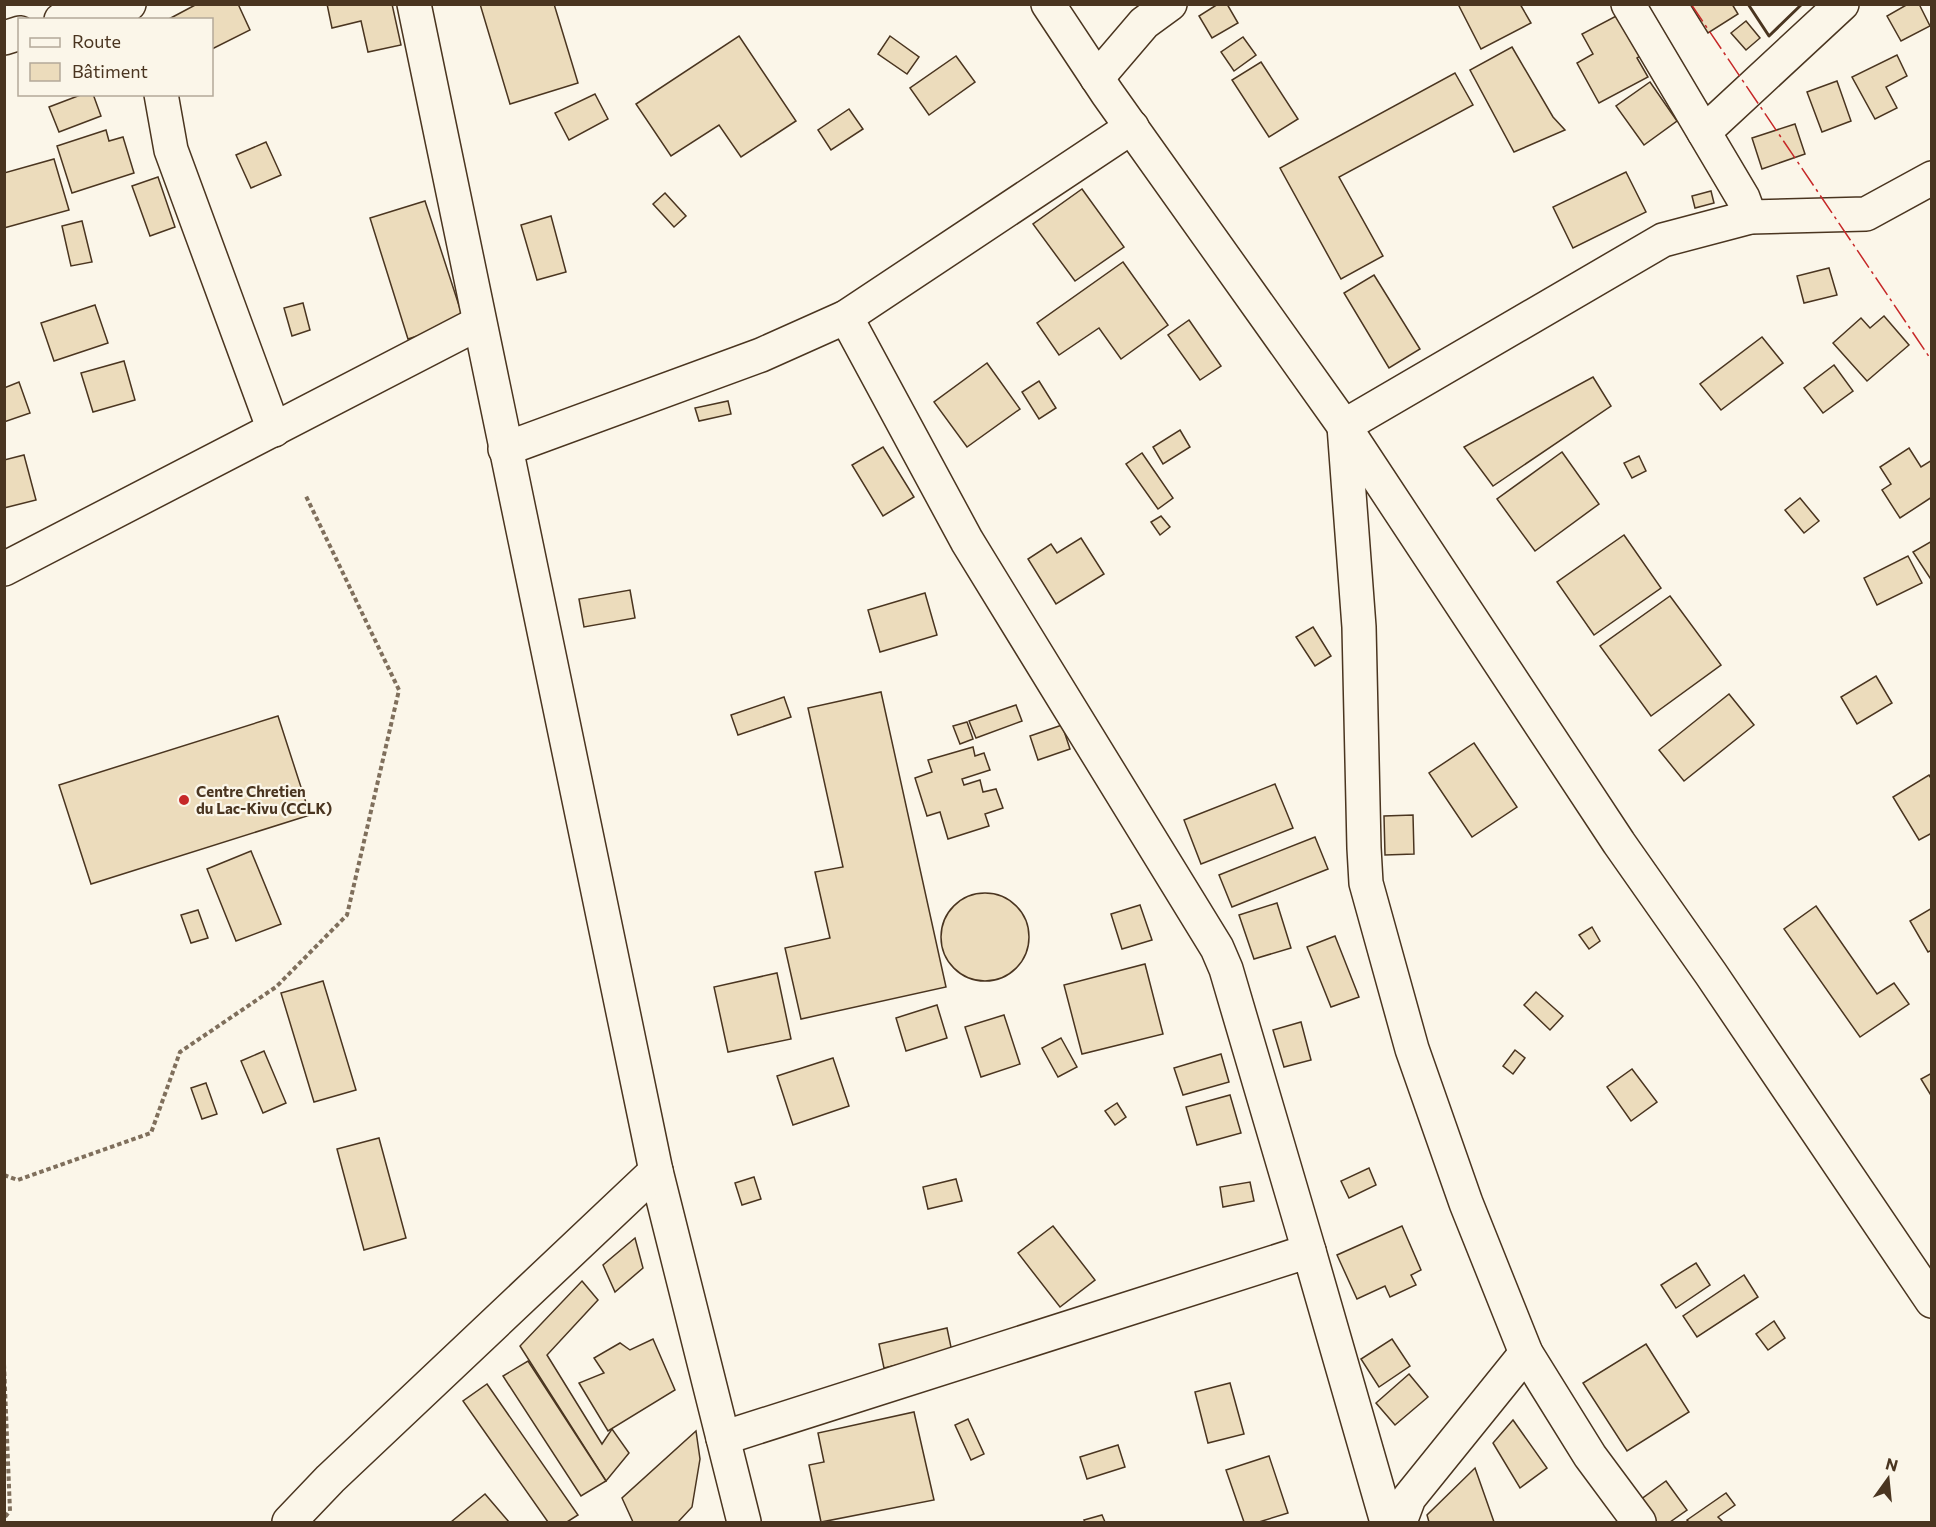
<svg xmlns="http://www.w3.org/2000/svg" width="1936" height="1527" font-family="Commissioner,sans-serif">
<rect width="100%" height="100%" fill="#fbf6e9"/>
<g fill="#ecdcbc" stroke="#4a3520" stroke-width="1.5">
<path d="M197,4H238L250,30L212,49V20H167Z"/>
<path d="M327,4H392L401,45L368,52L361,21L332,28Z"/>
<path d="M480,4H554L578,83L510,104Z"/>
<path d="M1218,4H1227L1238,23L1212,38L1199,16Z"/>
<path d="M1458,4H1520L1531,23L1481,49Z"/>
<path d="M1690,4H1732L1738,14L1708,33Z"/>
<path d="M1908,4H1919L1930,26L1901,41L1887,16Z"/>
<path d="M1620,14L1642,55L1637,58L1648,77L1599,103L1577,63L1593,54L1582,34Z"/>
<path d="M1746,21L1760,38L1746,50L1731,33Z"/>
<path d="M739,36L796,121L741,157L719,125L671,156L636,104Z"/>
<path d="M890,36L919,57L907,74L878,54Z"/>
<path d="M1243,37L1256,55L1234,71L1221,52Z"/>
<path d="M1512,47L1553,117L1565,130L1514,152L1470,70Z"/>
<path d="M1897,55L1907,76L1886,87L1897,108L1875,119L1852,77Z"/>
<path d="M956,56L975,82L929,115L910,88Z"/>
<path d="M1261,62L1298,119L1269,137L1232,80Z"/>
<path d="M1455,73L1473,105L1339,177L1383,256L1341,279L1280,168Z"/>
<path d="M1837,81L1851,121L1822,132L1807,92Z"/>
<path d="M1650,82L1677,121L1644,145L1616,106Z"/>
<path d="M83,94H93L101,116L59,132L49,107Z"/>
<path d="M595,94L608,119L569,140L555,113Z"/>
<path d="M849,109L863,129L831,150L818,130Z"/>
<path d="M1795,124L1805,154L1762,169L1752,138Z"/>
<path d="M106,130L109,141L123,137L134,173L72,193L57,146Z"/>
<path d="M266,142L281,175L251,188L236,155Z"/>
<path d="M54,159L69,210L4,228V173Z"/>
<path d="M1626,172L1646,212L1573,248L1553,207Z"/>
<path d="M158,177L175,227L150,236L132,186Z"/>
<path d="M1082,189L1124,247L1075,281L1033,224Z"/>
<path d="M1711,191L1714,203L1695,208L1692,196Z"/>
<path d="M665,193L686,216L674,227L653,204Z"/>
<path d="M425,201L464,321L408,339L370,218Z"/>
<path d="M551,216L566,272L537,280L521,225Z"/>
<path d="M82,221L92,262L71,266L62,226Z"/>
<path d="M1123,262L1168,325L1121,359L1099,328L1059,355L1037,323Z"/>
<path d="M1829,268L1837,295L1804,303L1797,276Z"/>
<path d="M1374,275L1420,349L1389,368L1344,293Z"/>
<path d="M303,303L310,330L292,336L284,308Z"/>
<path d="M95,305L108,343L54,361L41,323Z"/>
<path d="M1884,316L1909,345L1867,381L1833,343L1861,318L1870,328Z"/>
<path d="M1189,320L1221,366L1200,380L1168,335Z"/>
<path d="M1762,337L1783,363L1721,410L1700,384Z"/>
<path d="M124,361L135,400L93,412L81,373Z"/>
<path d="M987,363L1020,409L967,447L934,402Z"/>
<path d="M1834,365L1853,391L1823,413L1804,388Z"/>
<path d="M1593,377L1611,406L1493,486L1464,447Z"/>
<path d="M1039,381L1056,408L1039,419L1022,392Z"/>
<path d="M19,382L30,413L4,422V388Z"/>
<path d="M728,401L731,414L699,421L695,408Z"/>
<path d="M1180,430L1190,447L1163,464L1153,447Z"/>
<path d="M883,447L914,497L883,516L852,465Z"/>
<path d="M1909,448L1921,467L1932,460V497L1900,518L1882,490L1891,484L1880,467Z"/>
<path d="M1562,452L1599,504L1535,551L1497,499Z"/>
<path d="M1142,453L1173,498L1158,509L1126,464Z"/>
<path d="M24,455L36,500L4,508V460Z"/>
<path d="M1639,456L1646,471L1632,478L1624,463Z"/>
<path d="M1800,498L1819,521L1804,533L1785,510Z"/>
<path d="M1161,516L1170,527L1160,535L1151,522Z"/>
<path d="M1624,535L1661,588L1594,635L1557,582Z"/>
<path d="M1081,538L1104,574L1056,604L1028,559L1051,544L1057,553Z"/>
<path d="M1932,541V581L1913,552Z"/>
<path d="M1908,556L1922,583L1877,605L1864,578Z"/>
<path d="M630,590L635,618L584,627L579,599Z"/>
<path d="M925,593L937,635L880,652L868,610Z"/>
<path d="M1670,596L1721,665L1651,716L1600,646Z"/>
<path d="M1313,627L1331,656L1315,666L1296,637Z"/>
<path d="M1876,676L1892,703L1857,724L1841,697Z"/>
<path d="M881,692L946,987L801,1019L785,948L830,938L815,872L843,867L808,708Z"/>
<path d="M1729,694L1754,725L1684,781L1659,750Z"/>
<path d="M784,697L791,717L738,735L731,715Z"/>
<path d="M1016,705L1022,721L976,738L969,721Z"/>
<path d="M278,716L310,815L91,884L59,785Z"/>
<path d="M967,722L973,739L960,744L953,726Z"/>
<path d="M1062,725L1070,749L1038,760L1030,736Z"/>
<path d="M1474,743L1517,807L1472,837L1429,773Z"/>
<path d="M973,747L975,756L984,753L990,770L962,779L964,785L980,780L983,792L996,789L1003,808L985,814L989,826L948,839L940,812L927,816L915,778L932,772L928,760Z"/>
<path d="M1929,775L1932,780V833L1919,840L1893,797Z"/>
<path d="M1275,784L1293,828L1201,864L1184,820Z"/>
<path d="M1413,815L1414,854L1385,855L1384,816Z"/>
<path d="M1315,837L1328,869L1232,907L1219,875Z"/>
<path d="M251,851L281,924L236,941L207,869Z"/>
<circle cx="985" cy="937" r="44"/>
<path d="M1277,903L1291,948L1254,959L1239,915Z"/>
<path d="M1140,905L1152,940L1122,949L1111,914Z"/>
<path d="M1816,906L1877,994L1894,983L1909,1004L1860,1037L1784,929Z"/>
<path d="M1932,908V950L1928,952L1910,921Z"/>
<path d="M198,910L208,938L191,943L181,915Z"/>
<path d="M1592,927L1600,941L1589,949L1579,935Z"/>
<path d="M1335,936L1359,997L1331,1007L1307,947Z"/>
<path d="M1145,964L1163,1034L1082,1054L1064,985Z"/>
<path d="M777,973L791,1039L728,1052L714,987Z"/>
<path d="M323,981L356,1090L314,1102L281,993Z"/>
<path d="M1536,992L1563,1016L1550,1030L1524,1005Z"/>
<path d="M937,1005L947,1038L906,1051L896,1018Z"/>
<path d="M1004,1015L1020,1064L981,1077L965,1027Z"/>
<path d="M1301,1022L1311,1060L1284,1067L1273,1030Z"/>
<path d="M1061,1038L1077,1067L1058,1077L1042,1048Z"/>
<path d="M1515,1050L1525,1058L1513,1074L1503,1066Z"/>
<path d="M264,1051L286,1103L263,1113L241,1061Z"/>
<path d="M1221,1054L1229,1082L1183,1095L1174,1068Z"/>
<path d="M833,1058L849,1106L793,1125L777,1076Z"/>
<path d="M1632,1069L1657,1102L1631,1121L1607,1087Z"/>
<path d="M1932,1073V1097L1921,1079Z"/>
<path d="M206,1083L217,1114L202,1119L191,1088Z"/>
<path d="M1230,1095L1241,1133L1197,1145L1186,1107Z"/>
<path d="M1117,1103L1126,1117L1115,1125L1105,1111Z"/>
<path d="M379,1138L406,1238L364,1250L337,1149Z"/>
<path d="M1369,1168L1376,1185L1349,1198L1341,1181Z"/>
<path d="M754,1177L761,1199L742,1205L735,1183Z"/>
<path d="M956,1179L962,1201L928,1209L923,1187Z"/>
<path d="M1250,1182L1254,1201L1223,1207L1220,1187Z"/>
<path d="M1053,1226L1095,1280L1060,1307L1018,1253Z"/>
<path d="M1402,1226L1421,1270L1411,1275L1416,1285L1390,1297L1385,1286L1357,1299L1337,1255Z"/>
<path d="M635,1238L643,1268L615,1292L603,1265Z"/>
<path d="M1696,1263L1710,1285L1676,1308L1661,1285Z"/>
<path d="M1744,1275L1758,1297L1697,1337L1683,1316Z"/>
<path d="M582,1281L598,1300L547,1355L602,1444L612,1429L629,1453L606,1481L520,1346Z"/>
<path d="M1774,1321L1785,1338L1768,1350L1756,1334Z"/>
<path d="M947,1328L952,1352L884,1368L879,1344Z"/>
<path d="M653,1339L675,1390L608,1431L579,1383L604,1373L594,1358L620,1343L630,1350Z"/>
<path d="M1392,1339L1410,1366L1379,1387L1361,1359Z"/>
<path d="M1646,1344L1689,1412L1627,1451L1583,1383Z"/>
<path d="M528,1361L606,1481L581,1496L503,1376Z"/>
<path d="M1409,1374L1428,1397L1395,1425L1376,1403Z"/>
<path d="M1230,1383L1244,1434L1208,1443L1195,1392Z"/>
<path d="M487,1384L578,1515L567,1522H548L463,1401Z"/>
<path d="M914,1412L934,1500L821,1522L809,1465L824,1462L818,1433Z"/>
<path d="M968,1419L984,1454L971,1460L955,1425Z"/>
<path d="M1513,1420L1547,1468L1520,1488L1493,1443Z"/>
<path d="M696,1431L700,1459L692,1507L678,1522H633L622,1498Z"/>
<path d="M1118,1445L1125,1467L1087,1479L1080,1457Z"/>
<path d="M1269,1456L1288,1513L1259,1522H1244L1226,1470Z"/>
<path d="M1475,1468L1494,1522H1429L1427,1515Z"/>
<path d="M1666,1481L1687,1510L1670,1522H1657L1640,1500Z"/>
<path d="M1726,1493L1735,1505L1718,1517L1723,1522H1689L1687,1520Z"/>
<path d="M485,1494L509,1522H451Z"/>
<path d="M1102,1515L1105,1522H1085L1084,1520Z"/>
</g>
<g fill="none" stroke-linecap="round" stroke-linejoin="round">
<g stroke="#4a3520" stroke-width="36">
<g id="minor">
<path d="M414,4L656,1171L744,1522"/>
<path d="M1628,4L1743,198L1750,217"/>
<path d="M61,20L129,4"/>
<path d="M4,38L20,33"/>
<path d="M1097,78L1144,23L1170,4"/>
<path d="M161,94L171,150L274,430"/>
<path d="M1704,132L1842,4"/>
<path d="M846,317L967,541L1217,948L1226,969L1309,1251"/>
<path d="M505,449L761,355L846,317L1132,127"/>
<path d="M4,569L479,323"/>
<path d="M723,1438L1309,1251L1387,1522"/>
<path d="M289,1522L330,1479L656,1171"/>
<path d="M1400,1522L1409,1498L1526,1353"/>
<path d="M1639,1522L1590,1456L1526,1353L1466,1203L1412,1049L1366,883L1364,848L1359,627L1344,426L1663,240L1750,217L1866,214L1932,178"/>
</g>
</g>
<g stroke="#4a3520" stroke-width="36">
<path id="highway" d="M1048,4L1107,93L1344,426L1619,843L1711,974L1932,1301"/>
</g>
<g stroke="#7f6f5c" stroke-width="4" stroke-dasharray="4.5 3" stroke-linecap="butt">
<path d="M4,1175L18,1180L151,1133L180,1052L276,987L347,915L399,690L305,494"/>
<path d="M4,1364L10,1511L4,1518"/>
</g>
<use href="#minor" stroke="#fbf6e9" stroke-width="33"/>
<use href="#highway" stroke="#fbf6e9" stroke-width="33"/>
<path stroke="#4a3520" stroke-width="3" d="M1748,4L1769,36L1802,4"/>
<path stroke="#c62828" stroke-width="1.5" stroke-dasharray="21 4.5 3 4.5" stroke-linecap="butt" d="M1691,4L1932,361"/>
</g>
<circle fill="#c62828" stroke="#fbf6e9" stroke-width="2" cx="184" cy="800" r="6"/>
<g text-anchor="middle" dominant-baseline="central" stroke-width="4.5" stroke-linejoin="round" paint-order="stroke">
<g font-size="15" font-weight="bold" fill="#4a3520" stroke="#fbf6e9" text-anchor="start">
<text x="196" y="791">Centre Chretien<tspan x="196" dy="17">du Lac-Kivu (CCLK)</tspan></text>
</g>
</g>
<rect width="1936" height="1527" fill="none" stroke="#4a3520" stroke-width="12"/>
<rect x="18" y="18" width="195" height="78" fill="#fbf6e9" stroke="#b4a999" stroke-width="1.5"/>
<rect x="30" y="38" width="30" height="9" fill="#fbf6e9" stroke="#b4a999" stroke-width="1.5"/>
<text x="72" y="48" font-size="18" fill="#4a3520">Route</text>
<rect x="30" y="63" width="30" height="18" fill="#ecdcbc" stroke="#b4a999" stroke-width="1.5"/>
<text x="72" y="78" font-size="18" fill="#4a3520">Bâtiment</text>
<g transform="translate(1888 1479) rotate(15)" stroke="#fbf6e9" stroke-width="4.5" paint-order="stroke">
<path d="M0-4.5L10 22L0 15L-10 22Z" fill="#4a3520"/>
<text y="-9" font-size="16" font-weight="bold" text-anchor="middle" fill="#4a3520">N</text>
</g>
</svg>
